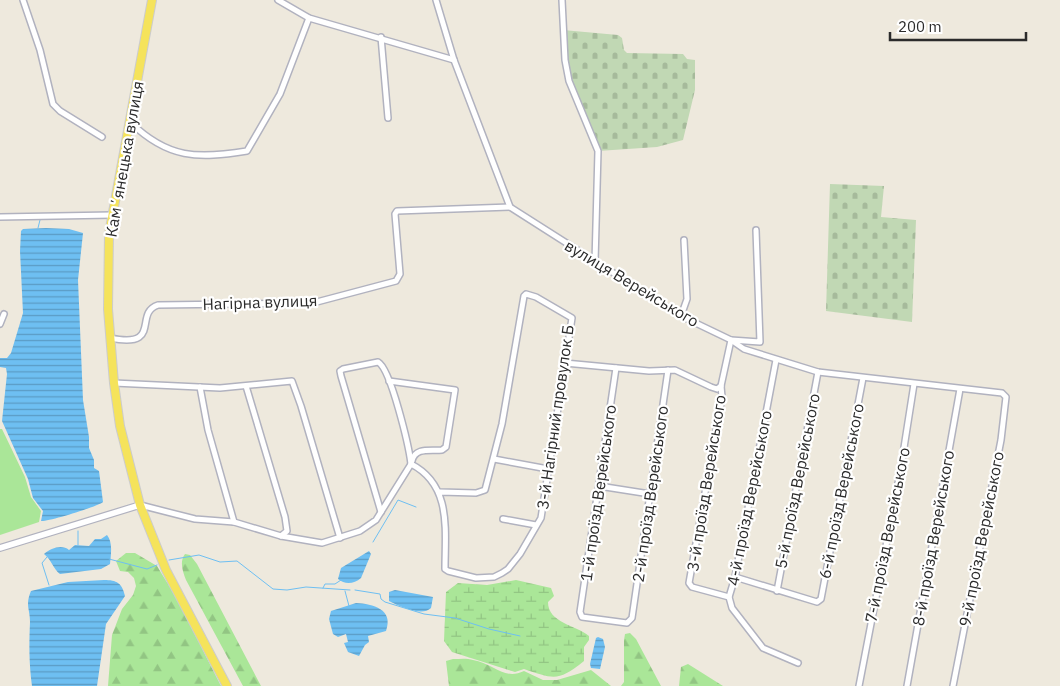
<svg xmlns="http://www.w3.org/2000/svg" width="1060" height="686" font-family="'IBM Plex Sans',sans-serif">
<defs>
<pattern id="forest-firs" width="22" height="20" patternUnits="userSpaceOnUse" patternTransform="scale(1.25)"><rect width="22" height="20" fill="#aae698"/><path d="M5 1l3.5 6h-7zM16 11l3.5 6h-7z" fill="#92c583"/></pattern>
<pattern id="wetland-marsh" width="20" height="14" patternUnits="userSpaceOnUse" patternTransform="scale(1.25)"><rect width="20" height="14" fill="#aae698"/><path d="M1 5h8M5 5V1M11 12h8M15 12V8" fill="none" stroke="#92c583"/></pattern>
<pattern id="cemetery-stones" width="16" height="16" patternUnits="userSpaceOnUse" patternTransform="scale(1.25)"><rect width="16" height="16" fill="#c1d8b4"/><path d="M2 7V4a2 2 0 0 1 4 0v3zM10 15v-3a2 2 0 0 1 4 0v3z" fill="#a6ba9b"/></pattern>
<pattern id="water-rules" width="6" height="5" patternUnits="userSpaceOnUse" patternTransform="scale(1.25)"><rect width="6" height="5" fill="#6ebff2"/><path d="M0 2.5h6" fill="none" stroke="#5b9bc4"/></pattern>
</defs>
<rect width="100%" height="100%" fill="#eee9dd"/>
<g fill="url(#forest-firs)">
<path d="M126,553H135L157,566L177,599L221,686H108L112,635L122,609L133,595L136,586L134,578L128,572L120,571L116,561Z"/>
<path d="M185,554L190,555L197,564L261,686H243L186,580C183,572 179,562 185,554Z"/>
<path d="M630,633L636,639L661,686H621L624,682V640L625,634Z"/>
<path d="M453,659C460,659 467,658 473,660C493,663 504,681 524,671L543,680H557L591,670L611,686H449L446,661Z"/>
<path d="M688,664L723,686H679L681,667Z"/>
</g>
<path fill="url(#wetland-marsh)" d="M516,580L551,588L554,596L548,602C548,623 576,625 589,636V640L584,647V661C558,682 554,679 524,669L515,672L452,652L444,641L446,592L458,583L487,585Z"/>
<g fill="url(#cemetery-stones)">
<path d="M563,30L618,35L622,38L624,50L627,53L683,54L687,59L695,60V90L683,140L657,147L598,151L569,81Z"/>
<path d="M830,184L884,186L881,217L916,220L912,322L826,311Z"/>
</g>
<path fill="#aae698" d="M0,429H2L25,477L31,497L41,511L39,522L0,535Z"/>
<g fill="url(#water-rules)">
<path d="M46,228L69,229L83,233L78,280L83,400L89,437V448L94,460V468L99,471L103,502C99,506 48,522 41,521L43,511L33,498L28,479L2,421L7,374L6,368L0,367V358H7L11,353L23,313L20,251L21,231L23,229Z"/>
<path d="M107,535C113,542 111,555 110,564L101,569L60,574C53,569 52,560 44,554C51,548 62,544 69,550L75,545L89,546L95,539H101Z"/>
<path d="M369,551L371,554L361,578C354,584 345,585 338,579L341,568Z"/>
<path d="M104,580C117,580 122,583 125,596L106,624L97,686H32C29,664 29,644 30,622C30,609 25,605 31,591L68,582Z"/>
<path d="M395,590L433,597L431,608C422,617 399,606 389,601V592Z"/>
<path d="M356,603C373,604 394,609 386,631L368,636L369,642L365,645L359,656L348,652L344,643L348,642L346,634L338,637L333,634L329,619L331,611Z"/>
<path d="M598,637L603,639L605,647L600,669L591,668L590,664L596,638Z"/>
</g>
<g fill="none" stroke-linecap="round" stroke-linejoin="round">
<g stroke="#6ebff2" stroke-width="1">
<path d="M38,228L40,220"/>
<path d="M373,542L398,500L416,507"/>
<path d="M78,545V531"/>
<path d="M47,557L42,563L49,585"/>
<path d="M109,559L147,569L157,565"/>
<path d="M169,560L199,555L220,562L237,561L273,589L287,590L306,587L350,590"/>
<path d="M323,588L325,584H335L341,580"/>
<path d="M355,590L380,594L381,599L385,602L424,614L455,618L489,629L520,636"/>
<path d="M345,591L349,606"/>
</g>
<g stroke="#b1b2bf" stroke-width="8">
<g id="minor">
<path d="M23,0L40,50L53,104L60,111L102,137"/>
<path d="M278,0L309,18L454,60"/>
<path d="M436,0L454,60L510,207L681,316L731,340L744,349L818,372L1002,393L1006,397L1001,440L953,686"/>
<path d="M562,0L565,60L569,81L598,151L595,262"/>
<path d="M381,37L388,118"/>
<path d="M130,122C168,159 198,159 247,151L280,94L309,18"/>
<path d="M0,217L112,215"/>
<path d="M681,316L687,299L684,240"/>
<path d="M0,324L4,314"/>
<path d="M110,338C163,349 133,313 158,305L313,303L396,281L400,274L395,214L397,211L510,207"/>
<path d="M776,360L735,577L729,597L732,608L763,648L798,663"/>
<path d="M565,363L649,371L675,370L711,387L717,389L721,386"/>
<path d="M616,368L580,612L582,617L627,623L632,618L668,370"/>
<path d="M389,381L455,390L446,447L442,450C430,451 415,447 412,461"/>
<path d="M114,383L220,388L292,381L301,406L340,538"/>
<path d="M246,386L285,517L287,531L281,536"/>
<path d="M200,387L208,430L234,522"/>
<path d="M494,459L548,469"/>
<path d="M599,486L650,494"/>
<path d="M140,505L195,519L234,522L281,536L322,543L360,531L376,520L411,464C452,485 445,530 445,569L448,571L476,578L494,577L502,573L508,569L520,554L541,518L572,318L536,297L526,294L524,296L502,424L485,490L476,493L440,492"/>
<path d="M381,512L341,376L340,371L343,369L378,362C391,369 409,447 411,464"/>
<path d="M503,519L536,525"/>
<path d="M735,577L817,602L821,599L863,378"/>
<path d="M777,591L818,372"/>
<path d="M729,597L692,587L689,583L722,397L721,386L731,340L760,342L756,230"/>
<path d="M859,686L900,473L914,384"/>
<path d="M907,686L960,389"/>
</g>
</g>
<g stroke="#b1b2bf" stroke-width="8">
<path id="tertiary" d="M0,548L140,505"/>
</g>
<g stroke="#ccc" stroke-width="10">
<path id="primary" d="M152,0L109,234L108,309L114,383L120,426L140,505L166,570L227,686"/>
</g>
<use href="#minor" stroke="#fff" stroke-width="5"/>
<use href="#tertiary" stroke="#fff" stroke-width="5.5"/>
<use href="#primary" stroke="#f5e35b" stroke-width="8"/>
</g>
<g text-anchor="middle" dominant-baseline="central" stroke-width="4.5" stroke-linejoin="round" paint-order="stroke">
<g font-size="16" fill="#2b2b2b" stroke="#fff">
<text transform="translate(124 159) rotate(-80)">Камʼянецька вулиця</text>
<text transform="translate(632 283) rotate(31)">вулиця Верейського</text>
<text transform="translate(260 302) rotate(-2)">Нагірна вулиця</text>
<text transform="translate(555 417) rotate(-82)">3-й Нагірний провулок Б</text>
<text transform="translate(797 481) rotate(-79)">5-й проїзд Верейського</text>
<text transform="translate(706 483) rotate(-81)">3-й проїзд Верейського</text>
<text transform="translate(841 491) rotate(-79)">6-й проїзд Верейського</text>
<text transform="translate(598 493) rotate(-82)">1-й проїзд Верейського</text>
<text transform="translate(650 494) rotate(-82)">2-й проїзд Верейського</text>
<text transform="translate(749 498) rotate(-79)">4-й проїзд Верейського</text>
<text transform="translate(887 535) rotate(-79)">7-й проїзд Верейського</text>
<text transform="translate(933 538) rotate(-80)">8-й проїзд Верейського</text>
<text transform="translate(981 539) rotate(-79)">9-й проїзд Верейського</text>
</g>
</g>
<path d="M890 32v8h136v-8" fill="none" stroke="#2b2b2b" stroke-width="2.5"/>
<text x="898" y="32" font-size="15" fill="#2b2b2b" stroke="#ffffff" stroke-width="4" paint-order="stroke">200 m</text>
</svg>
